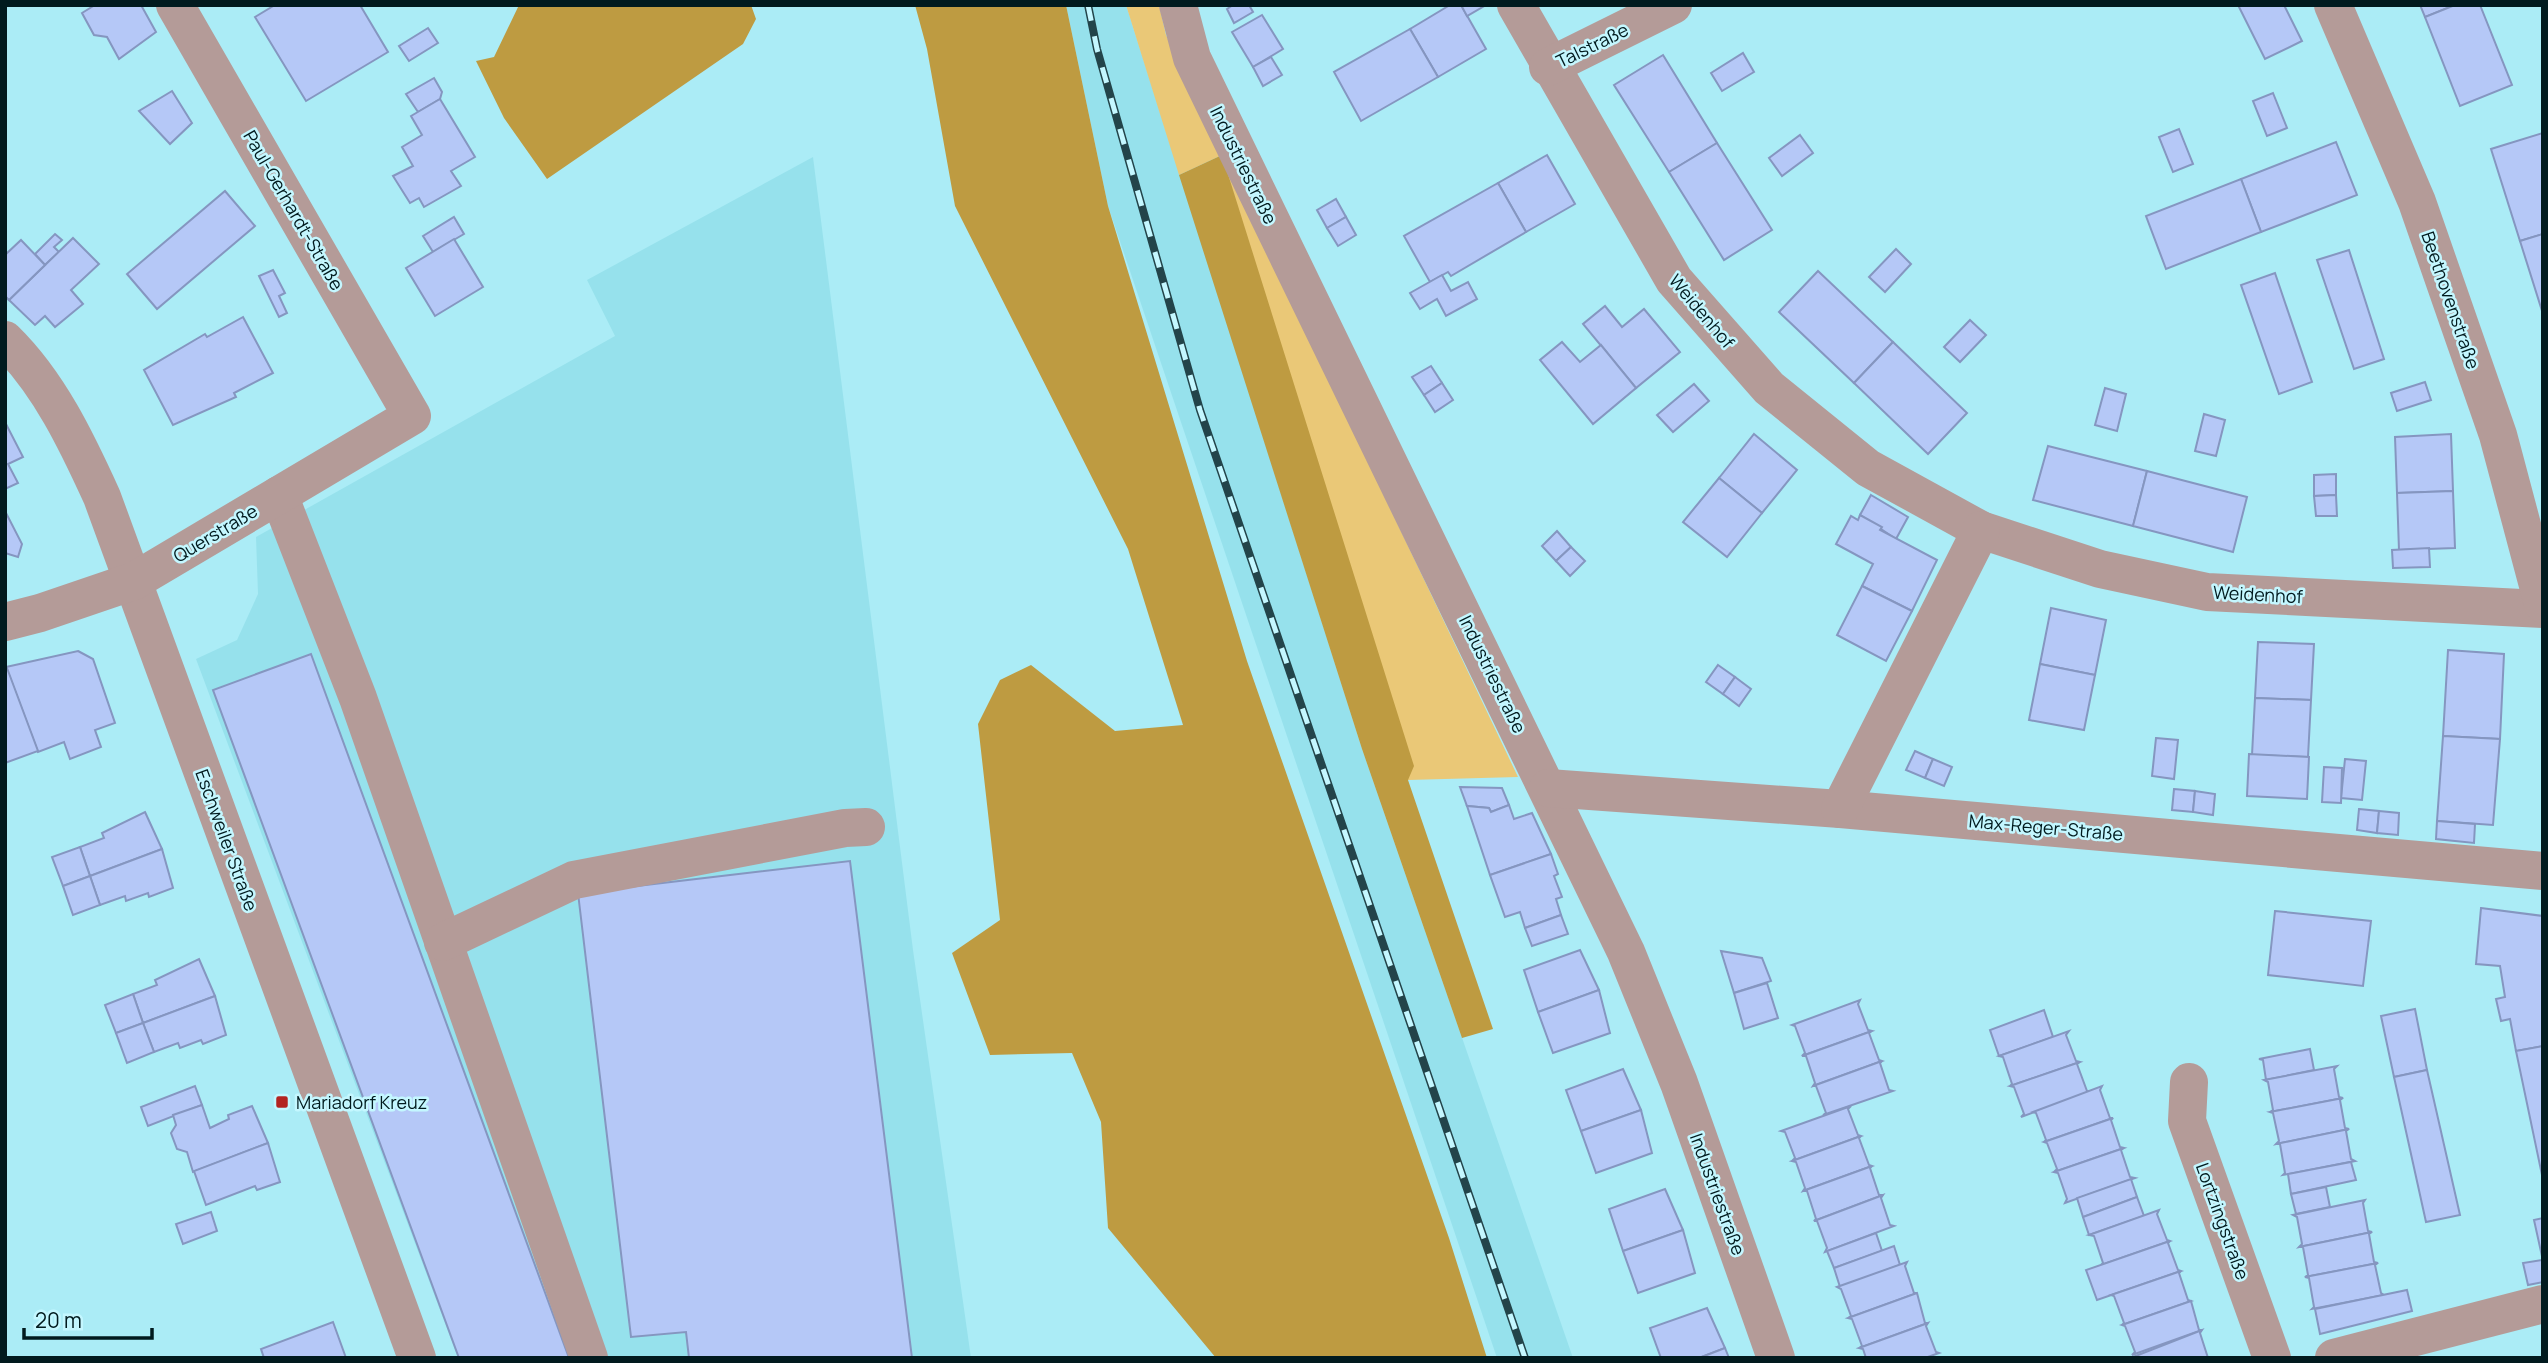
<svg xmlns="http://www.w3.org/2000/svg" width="2548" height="1363" font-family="Manrope,sans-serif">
<rect width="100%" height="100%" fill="#abecf6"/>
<g fill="#96e1ec">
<path d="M1066,5H1126L1362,749L1573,1358H1497L1108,206Z"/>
<path d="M813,157L913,950L971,1358H458L196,659L237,640L258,594L256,537L615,336L587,280Z"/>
</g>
<path fill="#eac877" d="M1126,5H1159L1166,35L1222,155L1518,777L1408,780L1222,155L1179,175Z"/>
<g fill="#be9b41">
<path d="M519,5H751L756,19L743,44L547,179L504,118L476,61L494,57Z"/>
<path d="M915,5H1066L1108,206L1247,661L1449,1238L1487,1358H1216L1108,1228L1101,1122L1072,1053L990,1055L952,953L1000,920L978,724L1000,680L1031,665L1115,731L1183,725L1128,549L955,206L927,49Z"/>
<path d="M1222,155L1414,766L1408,780L1493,1029L1462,1038L1362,749L1179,175Z"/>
</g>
<g fill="#b5c8f7" stroke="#8596c0" stroke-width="2">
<path d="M95,5H141L156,32L119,59L107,37L94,35L82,13Z"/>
<path d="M275,5H360L388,52L306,101L255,17Z"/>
<path d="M1233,5H1249L1253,12L1234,23L1227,9Z"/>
<path d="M1450,5H1461L1486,49L1438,77L1410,29Z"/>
<path d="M1461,5H1486L1467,16Z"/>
<path d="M2238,5H2284L2302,41L2265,59Z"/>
<path d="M2420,5H2455L2425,17Z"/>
<path d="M2455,5H2480L2512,85L2460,106L2425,17Z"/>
<path d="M1262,15L1283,49L1253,67L1232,32Z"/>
<path d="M428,28L438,43L409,61L399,46Z"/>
<path d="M1410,29L1438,77L1361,121L1334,72Z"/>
<path d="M1743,53L1754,72L1722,91L1711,73Z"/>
<path d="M1663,55L1717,143L1669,172L1614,85Z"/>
<path d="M1271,57L1282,75L1263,86L1253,67Z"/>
<path d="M434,78L442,92L440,99L418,112L406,94Z"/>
<path d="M172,91L192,123L170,144L139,111Z"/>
<path d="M2273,93L2287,128L2267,136L2253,101Z"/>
<path d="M440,99L475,157L451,171L461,186L424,207L419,198L410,203L393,176L413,166L402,147L422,135L411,116Z"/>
<path d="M2179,129L2193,164L2173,172L2159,137Z"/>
<path d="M2543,133V234L2520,241L2491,149Z"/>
<path d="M1800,135L1813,153L1782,176L1769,158Z"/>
<path d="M2336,142L2357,195L2261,232L2241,179Z"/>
<path d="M1717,143L1772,230L1724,260L1669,172Z"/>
<path d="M1547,155L1575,204L1526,232L1498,183Z"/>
<path d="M2241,179L2261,232L2166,269L2146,216Z"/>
<path d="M1498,183L1526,232L1451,276L1448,272L1430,282L1404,236Z"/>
<path d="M225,191L255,226L157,309L127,274Z"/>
<path d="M1336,199L1346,217L1327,228L1317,210Z"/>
<path d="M454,217L464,234L433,252L423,236Z"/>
<path d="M1346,217L1356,235L1338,246L1327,228Z"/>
<path d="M55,234L62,240L54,247L59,252L45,265L35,254Z"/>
<path d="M2543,234V314L2520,241Z"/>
<path d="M73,238L99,264L71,290L83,304L55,327L45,316L35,325L9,300Z"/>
<path d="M454,239L483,287L435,316L406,268Z"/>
<path d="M21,240L45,265L9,300L5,296V255Z"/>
<path d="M1896,249L1911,264L1885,292L1869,277Z"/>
<path d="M2349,250L2384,359L2354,369L2317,260Z"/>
<path d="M273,270L285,293L279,296L287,313L279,317L259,276Z"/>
<path d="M1818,271L1893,342L1854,383L1779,312Z"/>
<path d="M2275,273L2312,382L2279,394L2241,285Z"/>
<path d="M1442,275L1451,291L1468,282L1477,299L1446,316L1437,299L1420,309L1410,293Z"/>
<path d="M1605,306L1622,327L1644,309L1680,352L1636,388L1583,324Z"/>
<path d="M243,317L273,373L234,393L236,397L173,425L144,370L205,334L207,337Z"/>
<path d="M1970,320L1986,335L1960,362L1944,347Z"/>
<path d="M1562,342L1580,362L1601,345L1636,388L1593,424L1540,360Z"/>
<path d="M1893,342L1967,413L1928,454L1854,383Z"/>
<path d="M1431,366L1442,383L1424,395L1412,377Z"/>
<path d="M2425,382L2431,400L2397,411L2391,393Z"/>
<path d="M1442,383L1453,400L1435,412L1424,395Z"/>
<path d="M1694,384L1709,401L1673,432L1657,415Z"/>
<path d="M2105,388L2126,394L2117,431L2095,425Z"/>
<path d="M2204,414L2225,420L2216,456L2195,451Z"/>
<path d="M6,424L23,457L8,464L18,483L5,489Z"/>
<path d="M1754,434L1797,470L1762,513L1719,478Z"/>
<path d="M2451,434L2453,491L2397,493L2395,437Z"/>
<path d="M2048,446L2147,471L2133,526L2033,500Z"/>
<path d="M2147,471L2247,497L2233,552L2133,526Z"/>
<path d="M2336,474V495L2314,496V475Z"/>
<path d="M1719,478L1762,513L1727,557L1683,522Z"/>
<path d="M2453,491L2455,548L2399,550L2397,493Z"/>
<path d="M1871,495L1908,517L1896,539L1860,515Z"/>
<path d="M2336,495L2337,516H2316L2314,496Z"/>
<path d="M5,511L22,544L18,557L5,553Z"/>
<path d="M1860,515L1882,527L1880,530L1937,560L1912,611L1862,586L1873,564L1836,544L1851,516L1858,520Z"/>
<path d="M1557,531L1571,547L1556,561L1542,546Z"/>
<path d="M1571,547L1585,561L1570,576L1556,561Z"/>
<path d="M2429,548L2430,567L2393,568L2392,550Z"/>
<path d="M1862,586L1912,611L1886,661L1837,635Z"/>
<path d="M2051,608L2106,620L2095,675L2040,664Z"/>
<path d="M2258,642L2314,644L2311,700L2255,698Z"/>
<path d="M2448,650L2504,654L2500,739L2443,736Z"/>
<path d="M78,651L93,659L115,723L95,730L101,747L70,759L64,742L38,752L6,667Z"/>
<path d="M311,654L569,1358H459L213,690Z"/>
<path d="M2040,664L2095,675L2084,730L2029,720Z"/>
<path d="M1718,665L1735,677L1723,694L1706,682Z"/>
<path d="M7,668L38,751L5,763V669Z"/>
<path d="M1735,677L1751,689L1739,706L1723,694Z"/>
<path d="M2255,698L2311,700L2308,757L2252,755Z"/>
<path d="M2443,736L2500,739L2493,825L2437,821Z"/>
<path d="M2156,738L2178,740L2174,779L2152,776Z"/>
<path d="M1915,751L1933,759L1925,778L1906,770Z"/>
<path d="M2249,754L2309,757L2307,799L2247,796Z"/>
<path d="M1933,759L1952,767L1944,786L1925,778Z"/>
<path d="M2345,759L2366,761L2362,800L2341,798Z"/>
<path d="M2324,767L2342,768L2341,803L2322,802Z"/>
<path d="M1460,787L1502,788L1509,805L1491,812L1489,808L1467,806Z"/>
<path d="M2174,789L2195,791L2193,812L2172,810Z"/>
<path d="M2195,791L2215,794L2213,815L2193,812Z"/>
<path d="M1509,805L1514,819L1532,813L1551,854L1490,875L1467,806L1489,808L1491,812Z"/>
<path d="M2359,809L2379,811L2377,833L2357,830Z"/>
<path d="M2379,811L2399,813L2398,835L2377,833Z"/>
<path d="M145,812L162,849L90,876L80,847L104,838L102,833Z"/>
<path d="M2437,821L2475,824L2474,843L2436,839Z"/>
<path d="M80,847L90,876L63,886L52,857Z"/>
<path d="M162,849L173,888L149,897L148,893L126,901L125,896L100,905L90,876Z"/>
<path d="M1551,854L1558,874L1554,876L1562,897L1556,899L1561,915L1525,928L1520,912L1505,917L1490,875Z"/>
<path d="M850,861L912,1358H689L686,1332L631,1337L578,893Z"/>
<path d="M90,876L100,905L73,915L63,886Z"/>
<path d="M2481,908L2543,916V1046L2516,1051L2510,1019L2501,1021L2496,999L2505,997L2500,966L2476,964Z"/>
<path d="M2275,911L2371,921L2363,986L2268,975Z"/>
<path d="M1561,915L1568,934L1532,946L1525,928Z"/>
<path d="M1580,950L1599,990L1538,1012L1524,970Z"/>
<path d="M1721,951L1762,958L1771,981L1734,993Z"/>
<path d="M199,959L215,996L143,1023L133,994L157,985L155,980Z"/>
<path d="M1767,983L1778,1018L1744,1029L1734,993Z"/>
<path d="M1599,990L1610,1033L1553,1053L1538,1012Z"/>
<path d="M133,994L143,1023L116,1033L105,1005Z"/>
<path d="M215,996L226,1035L203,1044L201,1040L180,1048L178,1043L154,1052L143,1023Z"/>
<path d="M1860,1000L1858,1004L1868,1030L1872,1031L1802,1056L1805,1053L1795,1026L1792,1025Z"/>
<path d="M2415,1009L2427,1070L2394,1077L2381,1016Z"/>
<path d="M2044,1010L2053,1037L1999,1056L1990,1030Z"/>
<path d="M143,1023L154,1052L127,1063L116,1033Z"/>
<path d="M1872,1031L1869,1033L1879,1060L1882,1061L1813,1086L1815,1083L1806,1056H1802Z"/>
<path d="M2069,1031L2066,1035L2076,1061L2080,1062L2010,1086L2012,1084L2003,1057L1999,1056Z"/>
<path d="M2543,1046V1174L2542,1175L2516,1051Z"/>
<path d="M2310,1049L2314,1070L2266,1080L2263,1060L2259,1059Z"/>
<path d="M1882,1061L1880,1063L1889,1090L1893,1091L1823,1115L1826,1113L1816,1086H1813Z"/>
<path d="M2080,1062L2077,1064L2087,1091L2090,1092L2021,1117L2024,1114L2014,1087L2010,1086Z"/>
<path d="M2337,1066L2334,1069L2339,1097L2343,1098L2270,1112L2273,1110L2268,1082L2264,1080Z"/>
<path d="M1623,1069L1641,1110L1581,1131L1566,1090Z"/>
<path d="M2427,1070L2460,1215L2426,1222L2394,1077Z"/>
<path d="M195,1086L202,1105L148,1126L141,1107Z"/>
<path d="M2102,1086L2100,1090L2110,1118H2113L2044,1142L2046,1140L2036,1113L2033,1112Z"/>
<path d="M2343,1098L2340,1100L2345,1128L2349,1129L2276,1144L2279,1141L2273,1113L2270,1112Z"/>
<path d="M202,1105L210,1128L229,1119L228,1115L252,1106L268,1143L193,1172L187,1152L177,1149L171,1133L176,1125L173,1115Z"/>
<path d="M1851,1106L1848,1109L1858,1135L1861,1136L1792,1161L1795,1158L1785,1132L1781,1131Z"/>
<path d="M1641,1110L1652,1153L1596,1173L1581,1131Z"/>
<path d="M2113,1118L2111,1120L2120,1147L2124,1148L2054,1172L2057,1169L2047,1143L2044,1142Z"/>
<path d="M2349,1129L2346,1131L2351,1159L2355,1161L2283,1175L2285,1173L2280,1144H2276Z"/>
<path d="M1861,1136L1859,1138L1869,1165L1872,1166L1803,1191L1805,1188L1796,1162L1792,1161Z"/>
<path d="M268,1143L280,1182L257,1190L255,1186L206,1205L194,1171Z"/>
<path d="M2124,1148L2121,1150L2130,1177L2135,1178L2065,1203L2067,1199L2058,1173L2054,1172Z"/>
<path d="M2351,1162L2356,1180L2291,1194L2288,1174Z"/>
<path d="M1872,1166L1870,1168L1879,1195H1883L1814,1221L1816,1219L1807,1191H1803Z"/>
<path d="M2131,1179L2137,1197L2083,1217L2077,1198Z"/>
<path d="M2326,1187L2330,1207L2296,1214L2291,1194Z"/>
<path d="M1665,1189L1683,1230L1623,1251L1609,1209Z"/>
<path d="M1883,1195L1881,1198L1890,1225L1894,1226L1825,1252L1827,1248L1817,1221H1814Z"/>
<path d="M2137,1197L2144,1216L2089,1235L2083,1217Z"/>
<path d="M2365,1200L2363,1203L2368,1231L2372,1232L2299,1247L2302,1244L2297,1217L2293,1215Z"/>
<path d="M2159,1210L2157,1214L2167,1240L2170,1241L2101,1265L2103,1263L2094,1236L2089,1235Z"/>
<path d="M211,1212L217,1231L183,1244L176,1224Z"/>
<path d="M2543,1218V1261L2534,1220Z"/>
<path d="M1683,1230L1695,1273L1638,1293L1623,1251Z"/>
<path d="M2372,1232L2369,1234L2374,1262L2378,1263L2305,1277L2308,1275L2303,1247H2299Z"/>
<path d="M1876,1233L1882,1251L1834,1268L1827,1251Z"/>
<path d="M2170,1241L2168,1243L2178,1270L2181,1271L2097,1300L2086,1270Z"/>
<path d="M1894,1246L1900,1265L1840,1287L1834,1268Z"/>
<path d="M2542,1260L2543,1282L2528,1285L2523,1263Z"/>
<path d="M1907,1262L1905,1266L1914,1293H1917L1848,1318L1851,1316L1841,1289L1837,1287Z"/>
<path d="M2378,1263L2375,1265L2381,1293L2384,1295L2312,1309L2314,1307L2309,1278L2305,1277Z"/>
<path d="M2181,1271L2179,1273L2188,1300L2191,1301L2122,1325L2124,1323L2114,1296L2111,1295Z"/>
<path d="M2407,1290L2412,1311L2320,1334L2315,1309Z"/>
<path d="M1917,1293L1925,1323H1928L1859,1348L1862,1346L1852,1319L1848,1318Z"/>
<path d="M2191,1301L2199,1330H2202L2132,1355L2135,1352L2125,1326L2122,1325Z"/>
<path d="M1707,1308L1725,1348L1699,1358H1661L1650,1328Z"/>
<path d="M333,1322L346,1358H264L261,1349Z"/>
<path d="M1928,1323L1926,1326L1936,1352L1939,1353L1925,1358H1866L1863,1349L1859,1348Z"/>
<path d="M2202,1330L2200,1333L2208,1358L2133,1357Z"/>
<path d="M1725,1348L1729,1358H1699Z"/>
</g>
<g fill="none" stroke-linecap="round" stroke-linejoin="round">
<g stroke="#b49b98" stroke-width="38">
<path d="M1178,5L1192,58L1626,952L1679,1083L1776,1358"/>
<path d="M1516,5L1674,280L1769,388L1868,468L1981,530L2100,569L2207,592L2543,609"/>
<path d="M2333,5L2417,202L2498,435L2543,604"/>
<path d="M1548,67L1673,5"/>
<path d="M5,340C49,383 77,442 102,497L417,1358"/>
<path d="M279,495L358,698L589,1358"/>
<path d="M5,622L40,613L134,581L412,416L175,5"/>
<path d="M1548,788L1840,809L2543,871"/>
<path d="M1840,809L1981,530"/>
<path d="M443,942L574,880L845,828L866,827"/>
<path d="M2189,1082L2187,1121L2272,1358"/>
<path d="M2334,1358L2543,1304"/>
</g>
<g stroke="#23444a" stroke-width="8">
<path id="rail" d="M1088,5L1097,49L1200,410L1525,1358"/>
</g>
<use href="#rail" stroke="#c4f7ff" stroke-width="5" stroke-dasharray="16" stroke-linecap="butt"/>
</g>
<rect fill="#b32320" stroke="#c4f7ff" stroke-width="2.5" x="275" y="1095" width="14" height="14" rx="3.5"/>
<g text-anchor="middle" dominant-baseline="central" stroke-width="5" stroke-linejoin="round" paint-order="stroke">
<g font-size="18" fill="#011a1e" stroke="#c4f7ff">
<text transform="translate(1592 45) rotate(-26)">Talstraße</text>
<text transform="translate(1244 165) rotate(64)">Industriestraße</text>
<text transform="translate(294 210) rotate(60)">Paul-Gerhardt-Straße</text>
<text transform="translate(2451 300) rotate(71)">Beethovenstraße</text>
<text transform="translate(1702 311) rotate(50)">Weidenhof</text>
<text transform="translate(215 533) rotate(-31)">Querstraße</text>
<text transform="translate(2258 594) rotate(3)">Weidenhof</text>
<text transform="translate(1493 674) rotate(64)">Industriestraße</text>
<text transform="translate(2046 827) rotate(5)">Max-Reger-Straße</text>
<text transform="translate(227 840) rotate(70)">Eschweiler Straße</text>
<text transform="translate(1718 1194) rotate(70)">Industriestraße</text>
<text transform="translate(2223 1221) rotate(70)">Lortzingstraße</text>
</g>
<g font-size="18" fill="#011a1e" stroke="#c4f7ff" text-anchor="start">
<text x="296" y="1102">Mariadorf Kreuz</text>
</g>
</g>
<rect width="2548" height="1363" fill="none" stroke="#011a1e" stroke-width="14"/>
<path d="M24 1328v10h128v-10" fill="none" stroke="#011a1e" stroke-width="3.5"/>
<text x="35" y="1328" font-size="21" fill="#011a1e" stroke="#c4f7ff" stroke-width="5" paint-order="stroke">20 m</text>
</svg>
